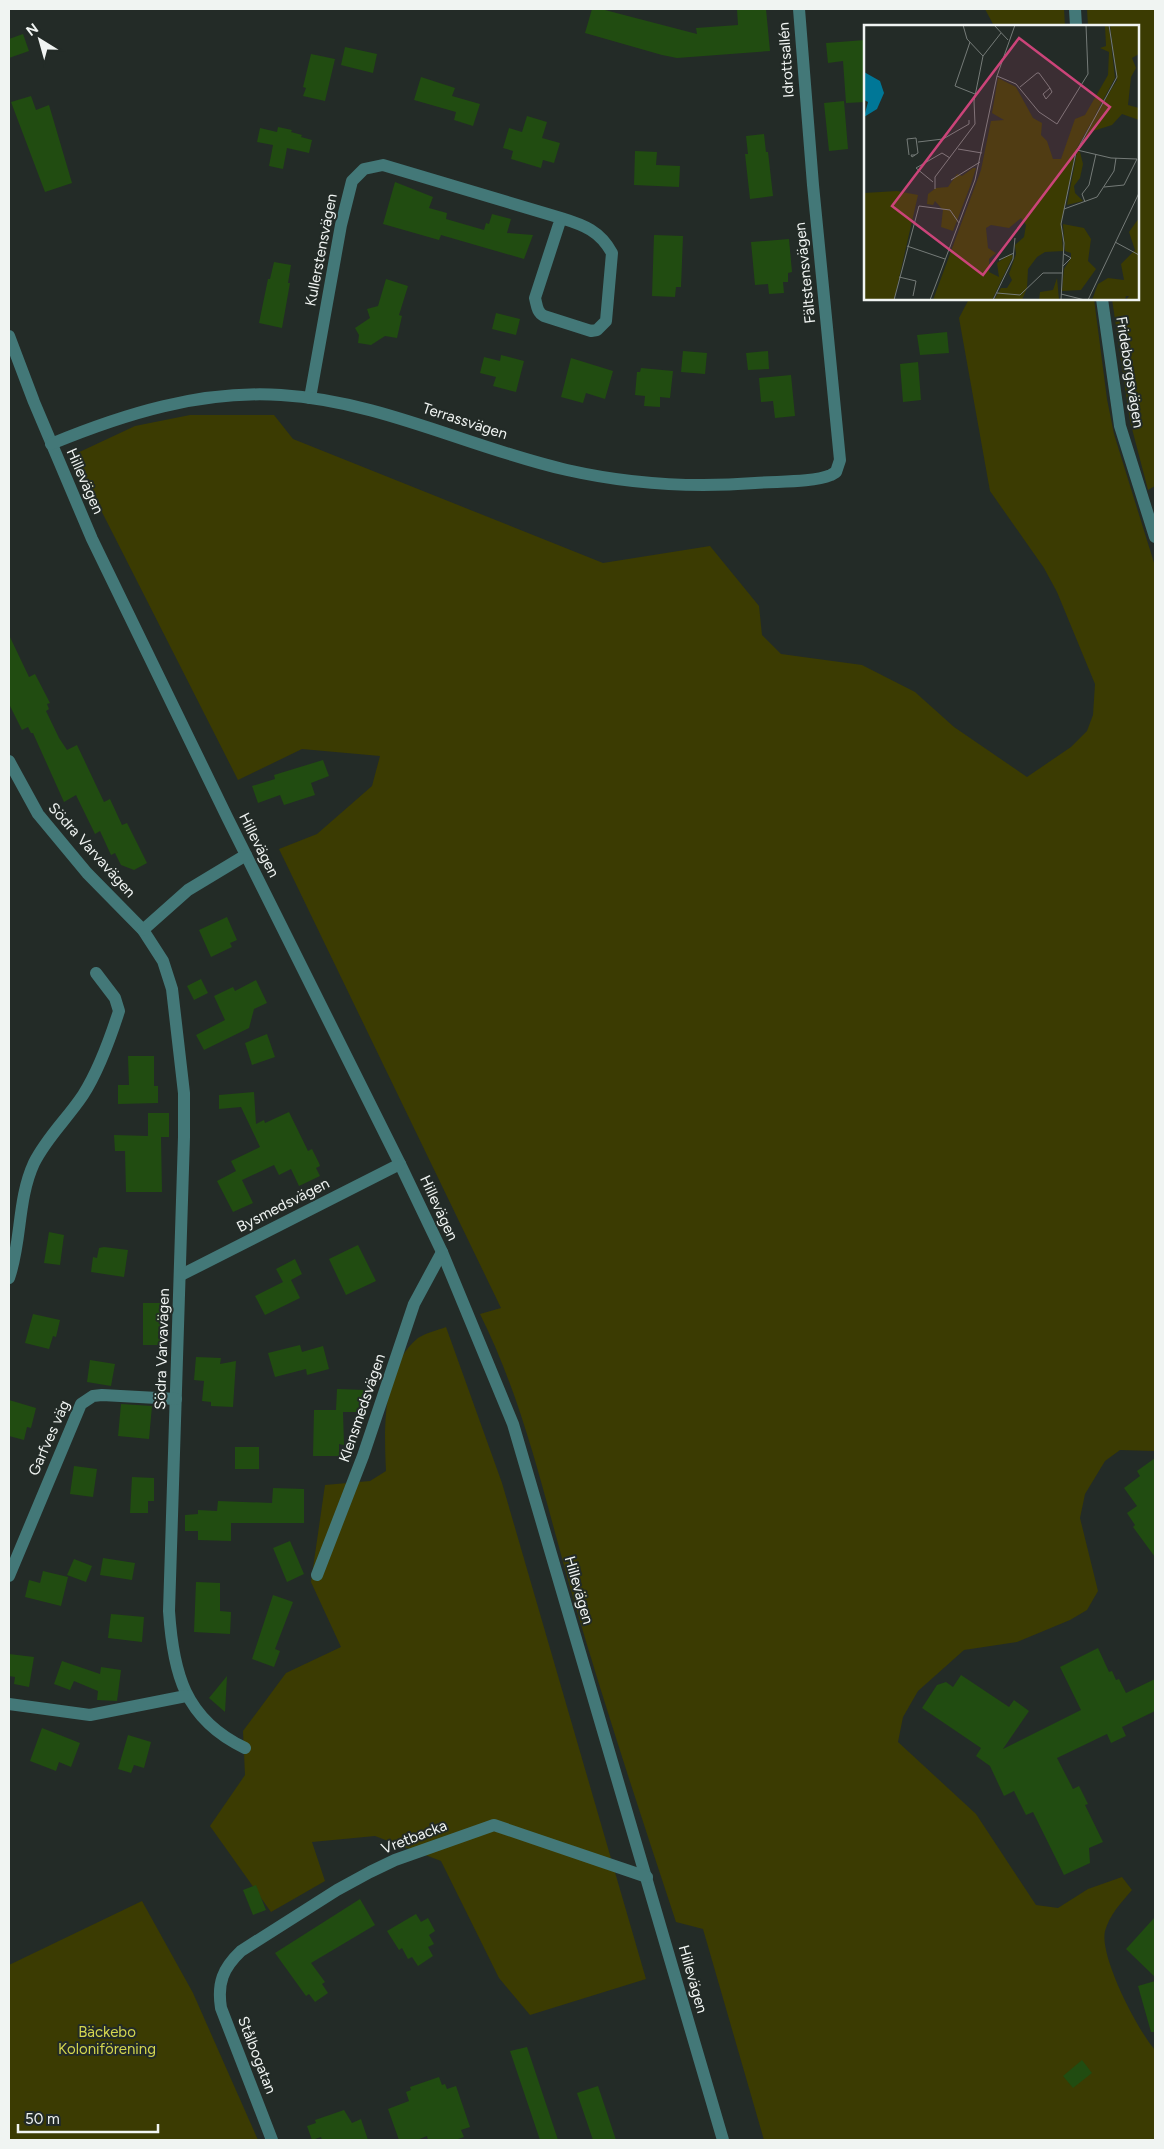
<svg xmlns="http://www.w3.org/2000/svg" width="1164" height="2149" font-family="Figtree,sans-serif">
<rect width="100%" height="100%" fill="#232b27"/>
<g fill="#3b3b02">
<path d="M985,9H1064L1065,26H994Z"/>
<path d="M1087,9H1155V486L1148,490L1130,421L1112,299H1138V26H1088Z"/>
<path d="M969,299H1094L1107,399L1114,434L1155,566V1451L1120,1450L1105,1461L1085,1494L1080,1518L1098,1591L1087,1610L1070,1620L1017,1642L964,1650L918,1691L903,1717L898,1742L976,1814L1036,1905L1058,1908L1088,1889L1122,1877L1132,1890C1121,1903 1110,1914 1105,1931C1099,1956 1138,2031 1155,2050V2140H764L703,1929L676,1922C640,1813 604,1704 572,1594C545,1500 524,1402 480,1314L501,1308L279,849L317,834L372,786L380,756L302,749L238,780L73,455L135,426L190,415H274L293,439L603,563L710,546L759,606L762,635L781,654L862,665L915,692L954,727L1027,777L1071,747L1087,731L1093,715L1095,684L1057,592L1044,568L990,491L959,318Z"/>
<path d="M446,1327L502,1483L646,1979L530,2015L499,1978L441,1861L375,1836L312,1842L325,1881L271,1912L210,1826L245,1775L243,1731L286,1673L341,1647L311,1582L325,1485L370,1481L386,1471C384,1429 382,1367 418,1338C426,1333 438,1330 446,1327Z"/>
<path d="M142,1901L193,1993L258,2140H9V1965Z"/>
</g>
<g fill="#214c11">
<path d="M592,9H601L697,34L696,28L738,25L737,9H766L770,51L677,58L662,55L585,33Z"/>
<path d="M23,34L29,51L9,58V39Z"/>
<path d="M865,40V102L846,103L843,61L828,63L826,43Z"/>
<path d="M345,47L377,54L373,73L341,65Z"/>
<path d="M311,54L335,59L325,101L303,96L306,88L303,87Z"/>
<path d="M421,77L455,88L452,96L480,104L473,126L454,120L456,112L414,100Z"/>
<path d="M31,96L36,110L49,105L72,183L45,192L11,102Z"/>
<path d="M844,101L848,149L829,151L824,103Z"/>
<path d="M527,116L547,122L542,138L560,143L554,163L543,160L541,168L511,159L513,151L503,148L509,128L522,132Z"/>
<path d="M278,127L292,130L291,132L302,135L301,137L312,140L309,153L287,148L283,169L269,166L273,145L257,142L260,128L277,132Z"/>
<path d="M764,134L766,152H768L773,196L750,199L745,154H748L746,136Z"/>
<path d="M635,151L657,152L656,165L680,166L679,187L634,185Z"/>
<path d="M395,182L433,197L429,208L447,213L446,219L484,230L486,223L489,224L492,214L511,219L507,233L533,235L524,259L441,235L439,240L383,224Z"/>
<path d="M654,235L683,236L681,287H676L675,297L652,296Z"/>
<path d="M789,239L792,272L788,273V282H783L784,293L769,294L768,284L755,285L751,242Z"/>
<path d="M274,262L291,265L288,283H290L282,328L259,323L268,279H270Z"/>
<path d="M386,279L408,286L399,315L402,316L397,338L385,336L371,345L358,343L359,335L355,328L370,318L367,309L378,306Z"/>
<path d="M496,313L520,319L516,335L492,329Z"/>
<path d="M947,332L949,353L920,355L917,335Z"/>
<path d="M683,351L707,353L705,374L681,372Z"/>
<path d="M768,351L769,369L748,370L746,353Z"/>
<path d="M501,355L524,361L516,392L493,386L496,377L480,373L484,357L500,361Z"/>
<path d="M571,358L613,371L605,399L586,393L583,403L561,397Z"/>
<path d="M918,362L921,400L903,402L900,364Z"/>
<path d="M641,368L673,371L670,398L660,397V407L644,406L645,396L635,395L637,372H640Z"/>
<path d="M791,375L795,416L775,418L773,401L761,402L759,378Z"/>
<path d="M9,635L29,677L35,674L50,703L47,704L49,709L46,711L59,738L67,750L77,745L104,802L110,799L122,825L127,823L147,863L134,870L121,865L115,853L111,855L100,831L95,834L76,795L64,802L33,733H31L28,727L22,730L9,704Z"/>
<path d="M323,760L329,776L311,783L315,795L284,805L280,795L258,803L252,786L275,779L274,775Z"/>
<path d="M227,917L237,940L230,943L232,947L211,957L199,930Z"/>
<path d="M201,979L208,993L194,1000L187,986Z"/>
<path d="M256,980L267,1003L254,1009L249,1028L204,1050L196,1035L225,1020L214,996L233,987L235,991Z"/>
<path d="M267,1034L275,1057L252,1065L245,1043Z"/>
<path d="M128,1056H154V1086H158V1103L118,1104V1085H129Z"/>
<path d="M254,1092L256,1124L264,1120L265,1123L289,1112L308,1151L312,1149L319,1163L320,1166L316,1168L320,1176L299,1186L291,1169L279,1175L274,1165L242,1180L253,1203L233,1212L217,1181L236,1171L231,1161L260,1147L241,1107L219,1109V1095Z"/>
<path d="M148,1113H169V1137H161L162,1192H126L125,1151H115L114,1135L148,1136Z"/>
<path d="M49,1232L64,1235L60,1265L44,1263Z"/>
<path d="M358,1245L376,1281L346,1295L329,1259Z"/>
<path d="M104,1247L128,1250L124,1277L91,1272L93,1257L97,1258L99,1248Z"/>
<path d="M295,1259L302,1274L291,1280L300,1298L265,1315L255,1296L283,1282L276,1269Z"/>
<rect x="143" y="1303" width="17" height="42"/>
<path d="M33,1314L60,1320L56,1337L53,1336L49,1349L25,1343Z"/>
<path d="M300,1345L302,1352L323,1346L329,1369L307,1375L306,1369L275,1377L268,1353Z"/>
<path d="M196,1357L221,1358L220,1364L236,1361L233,1407L211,1406V1402L202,1401L204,1381L194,1380Z"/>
<path d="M90,1360L115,1364L111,1386L87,1382Z"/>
<path d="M337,1389L366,1390L365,1412H343L344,1445L339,1444V1456H313L314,1410H336Z"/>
<path d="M9,1400L36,1408L31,1428L27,1427L24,1440L9,1436Z"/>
<path d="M121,1404L152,1406L149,1439L118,1436Z"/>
<rect x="235" y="1447" width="24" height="22"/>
<path d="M1155,1458V1557L1133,1527L1135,1525L1127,1513L1137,1506L1124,1488L1140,1476L1137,1471Z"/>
<path d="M74,1466L97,1469L93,1497L70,1494Z"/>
<path d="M132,1477L154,1478V1501H148V1513H130Z"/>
<path d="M273,1488L304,1489V1523H231V1541L198,1540V1531H185V1515L198,1514V1510L217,1511L218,1501L272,1503Z"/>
<path d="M290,1541L304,1574L287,1582L273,1548Z"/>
<path d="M103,1558L135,1563L132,1580L100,1575Z"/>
<path d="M74,1559L92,1566L86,1582L67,1575Z"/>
<path d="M43,1571L68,1577L61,1606L25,1597L29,1580L40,1583Z"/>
<path d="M196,1582L220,1583V1611L231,1612L230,1634L194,1632Z"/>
<path d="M273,1595L293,1602L275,1649L280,1651L274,1667L252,1659Z"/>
<path d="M111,1614L144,1617L142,1642L108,1638Z"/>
<path d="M1098,1648L1109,1672L1112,1671L1116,1680L1119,1679L1126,1693L1155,1679V1711L1122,1727L1126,1736L1111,1743L1107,1734L1057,1758L1073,1789L1079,1786L1088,1804L1085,1805L1103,1842L1089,1848L1090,1863L1064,1875L1033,1812L1026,1815L1014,1791L1004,1796L990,1766L976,1756L981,1748L922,1708L937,1685L946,1682L953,1687L961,1675L1009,1707L1014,1700L1029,1711L1003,1749L1081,1710L1060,1667Z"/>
<path d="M9,1654L34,1657L29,1687L14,1684L15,1677L9,1676Z"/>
<path d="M62,1661L100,1674L101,1667L121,1670L117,1701L97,1700L98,1691L74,1681L70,1690L54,1684Z"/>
<path d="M227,1676L225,1712L209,1698Z"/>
<path d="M42,1728L80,1743L71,1767L59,1762L56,1771L30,1761Z"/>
<path d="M128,1735L151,1742L144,1768L134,1765L131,1773L118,1769Z"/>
<path d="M256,1885L266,1910L253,1915L243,1890Z"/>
<path d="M360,1899L375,1925L311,1963L325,1982L322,1984L328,1993L315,2002L309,1994L306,1996L275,1953Z"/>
<path d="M416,1914L421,1922L428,1918L435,1931L429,1935L434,1944L428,1947L433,1956L418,1966L412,1957L408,1959L402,1948L399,1950L387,1931Z"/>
<path d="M1155,1917V1977L1126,1949Z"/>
<path d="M1155,1981V2032H1151L1138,1986Z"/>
<path d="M527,2047L558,2140H540L510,2051Z"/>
<path d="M1082,2060L1092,2073L1073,2088L1063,2076Z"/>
<path d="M439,2077L442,2085L445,2084L447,2089L456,2086L470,2127L461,2130L464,2137L455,2140H428L427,2136L417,2140H399L388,2109L409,2101L406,2092L411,2090L410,2087Z"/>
<path d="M598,2086L616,2140H593L577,2093Z"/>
<path d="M344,2110L352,2123L361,2119L368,2140H322L321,2137L312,2140L307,2126L316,2123L315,2120Z"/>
</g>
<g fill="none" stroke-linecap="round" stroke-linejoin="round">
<g stroke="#437878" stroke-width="12">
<path d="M1075,9L1076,26"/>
<path d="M1102,299L1120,426L1155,537"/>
<path d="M9,336L34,402L92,539L228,819L400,1164L442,1252L513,1424L723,2140"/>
<path d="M310,398L341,225L352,181L364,169L383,165L561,218C584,225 600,231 612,253L606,321L597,330L591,331L544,316C537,312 537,306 535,298L561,218"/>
<path d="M51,444C124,414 200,390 281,395C381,401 470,448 567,470C629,484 692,488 755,483C777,481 811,483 831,475L836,472L840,460L813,185L799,9"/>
<path d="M9,761L38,814L87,873L143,930L163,961L172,989L184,1093V1137L169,1611C173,1672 184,1719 245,1748"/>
<path d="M143,930L188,890L246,855"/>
<path d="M181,1275L400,1164"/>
<path d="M9,1278C22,1241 17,1200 34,1163C47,1137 67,1119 83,1095C99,1070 110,1039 119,1011L115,998L96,973"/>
<path d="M317,1575L363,1456L414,1304L442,1252"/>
<path d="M9,1576L81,1404L93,1396L102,1395L176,1399"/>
<path d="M9,1704L90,1715L186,1696"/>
<path d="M272,2140L221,2008C217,1983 223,1968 241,1951L337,1890L370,1872L395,1860L494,1825L647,1877"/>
</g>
</g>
<g text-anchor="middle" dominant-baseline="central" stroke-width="4" stroke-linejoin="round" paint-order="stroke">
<g font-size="15" fill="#f0f4f2" stroke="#232b27">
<text transform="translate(786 60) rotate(-94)">Idrottsallén</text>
<text transform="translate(321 250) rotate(-79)">Kullerstensvägen</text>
<text transform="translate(805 273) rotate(-96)">Fältstensvägen</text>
<text transform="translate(1130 372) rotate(81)">Frideborgsvägen</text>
<text transform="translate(465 421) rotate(18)">Terrassvägen</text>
<text transform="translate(85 481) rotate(66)">Hillevägen</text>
<text transform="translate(259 845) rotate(63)">Hillevägen</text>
<text transform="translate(92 850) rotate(48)">Södra Varvavägen</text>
<text transform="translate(283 1205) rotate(-27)">Bysmedsvägen</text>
<text transform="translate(439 1208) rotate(65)">Hillevägen</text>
<text transform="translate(162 1349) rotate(-88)">Södra Varvavägen</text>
<text transform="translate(362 1408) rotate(-71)">Klensmedsvägen</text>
<text transform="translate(49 1438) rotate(-66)">Garfves väg</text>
<text transform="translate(579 1590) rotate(74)">Hillevägen</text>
<text transform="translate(414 1837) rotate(-21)">Vretbacka</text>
<text transform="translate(693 1979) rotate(74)">Hillevägen</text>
<text transform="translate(257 2055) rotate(69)">Stålbogatan</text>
</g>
<g font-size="15" fill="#d4d64f" stroke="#232b27">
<text x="107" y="2032">Bäckebo<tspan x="107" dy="17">Koloniförening</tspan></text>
</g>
</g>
<g transform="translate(864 25)">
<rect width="275" height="275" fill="#232b27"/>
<path d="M241,0H244L246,10L251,53L212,125L197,199L199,226L181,227L173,232L164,244L163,263L158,275H130L137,263H143L148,255L145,249L152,229L151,220L160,212L162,200L157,193L145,203L127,200L122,203L124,223L132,228L125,234V247L135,252L133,238L146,229L149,231L128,275H69L117,145L127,96L140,95L128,88L134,53L152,62L169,93L178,98L177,110L183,116L189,134H197L211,94L221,90L244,50L245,27L236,23L242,21ZM246,0H275V29L268,33L272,43L267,52L264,80L275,83V95L258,89L248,100L229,106L219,117L227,97L253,55ZM213,127H216L219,139L216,153L210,161L211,168L219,176L203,180ZM109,143H112L107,159L89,206L77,202L79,185L71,176L69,180L63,179L64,169L72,163L84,162L93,149L98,151ZM33,166L54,170L30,275H0V168ZM275,193V275H262L265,271H262L261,275H228L234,259L244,253L260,255L257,239L271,225L265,207ZM199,199L220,203L227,214L224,236L232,244L217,265L198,266L200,244L207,233V228L201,226ZM193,253L195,275H175L176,267L189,265Z" fill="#3b3b02"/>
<path d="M0,47L16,56L20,68L13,84L0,92L4,77L0,75Z" fill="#007797"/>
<path fill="none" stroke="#757b78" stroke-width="1" d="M99,0L103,14L119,31M130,0L144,15M106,17L91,61L111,69M133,51L152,59L175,87L193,99L224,49L222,0M156,62L173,48H175L186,63L188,67L182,74L179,69L186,63M54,117L79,114L105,99V95M94,124L118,128M213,125L247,133L273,134L260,160L240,162M45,130L43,114L52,113L54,128L48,132L47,130H51M87,155L116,137M69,157L52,143L78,128L86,133M71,164V152L111,99L110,76L119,31L137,8M221,177L218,169L225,160L232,129M200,184L233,172L250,146L252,133M251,217L275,230M43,221L81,234M135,235L150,228M199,241L207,233L200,229M35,252L52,256L49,271M133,268L156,270L179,248H198M197,269L221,275M30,275L55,181L86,185L95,198M66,275L111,155L133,51L151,0M129,275L149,234L151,213M197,275L200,218L197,199L212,127L253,52L245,0M224,275L275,168"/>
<path fill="#cb4479" fill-opacity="0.15" stroke="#cb4479" stroke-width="2.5" d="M155,13L246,82L119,250L28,181Z"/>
<rect width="275" height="275" fill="none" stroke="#f0f4f2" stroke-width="2.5"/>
</g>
<rect width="1164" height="2149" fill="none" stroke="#f0f4f2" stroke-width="20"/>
<g transform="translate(40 40) rotate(323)" stroke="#232b27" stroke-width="4" paint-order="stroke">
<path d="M0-4L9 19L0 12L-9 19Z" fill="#f0f4f2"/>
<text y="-8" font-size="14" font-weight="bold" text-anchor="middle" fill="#f0f4f2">N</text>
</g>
<path d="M18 2124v8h140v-8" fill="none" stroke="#f0f4f2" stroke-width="2.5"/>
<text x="25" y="2124" font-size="15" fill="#f0f4f2" stroke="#232b27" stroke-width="4" paint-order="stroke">50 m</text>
</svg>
